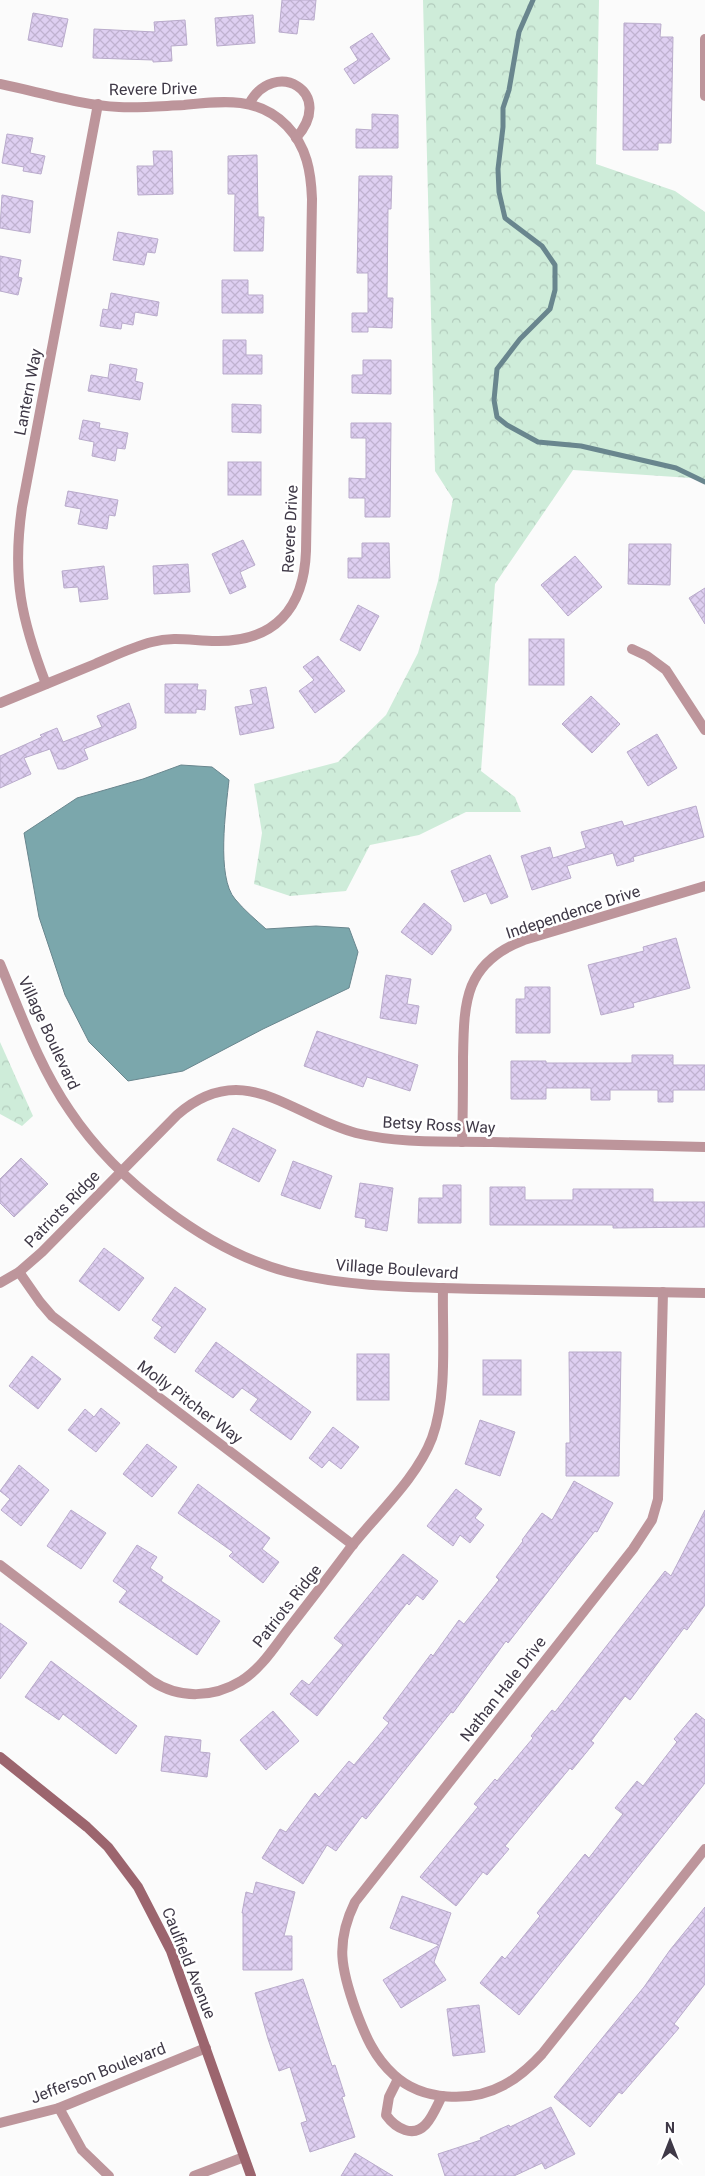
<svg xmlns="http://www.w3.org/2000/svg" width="705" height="2176" font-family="Roboto,sans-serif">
<defs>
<pattern id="forest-crowns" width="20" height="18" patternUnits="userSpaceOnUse" patternTransform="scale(1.25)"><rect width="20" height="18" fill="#ceecd9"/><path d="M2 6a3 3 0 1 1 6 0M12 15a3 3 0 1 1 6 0" fill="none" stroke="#b2cbbc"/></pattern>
<pattern id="building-cross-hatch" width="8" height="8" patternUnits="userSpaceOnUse" patternTransform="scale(1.25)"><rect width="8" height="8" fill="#decff1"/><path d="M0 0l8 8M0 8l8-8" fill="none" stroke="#c0b2d0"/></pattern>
</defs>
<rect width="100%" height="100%" fill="#fbfbfb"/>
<g fill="url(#forest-crowns)">
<path d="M423,0H599L596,164L675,191L705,212V479L573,470L495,584L481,771L515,797L521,812H466L419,835L370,845L346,891L290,896L254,884L262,833L254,784L338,762L386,715L418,653L438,581L453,499L435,471Z"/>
<path d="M0,1042L33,1116L22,1126L0,1114Z"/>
</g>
<path fill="#7ba7ac" stroke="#69868e" d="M181,765L212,767L229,780C226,809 216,877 235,899C244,910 256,920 266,929L316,926L349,928L358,952L349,988L263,1029L183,1071L128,1081L89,1042L65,995L39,917L24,833L77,798L143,779Z"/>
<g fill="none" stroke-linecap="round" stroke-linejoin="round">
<path stroke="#69868e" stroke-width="5" d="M533,0L519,32L509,90L503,108V127L498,169L499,192L505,218L542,246L555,265V290L550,309L520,339L497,369L494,400L497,417L507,425L538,442L581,446L676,468L705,482"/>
</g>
<g fill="url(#building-cross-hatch)" stroke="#b9abcb">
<path d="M282,0H316L314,20L299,19L297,34L279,32Z"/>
<path d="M33,13L68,19L62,47L28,40Z"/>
<path d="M253,15L255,43L217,46L215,18Z"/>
<path d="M185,20L187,45L171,46L172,61L153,62V60L93,58L94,29L155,32L154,22Z"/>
<path d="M624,23L661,24L660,37H673L671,143H658V150H623Z"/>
<path d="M372,33L390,59L354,84L344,69L358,60L350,47Z"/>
<path d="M372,114L398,115V148H356V129L372,130Z"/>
<path d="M7,134L33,138L30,153L45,156L41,174L23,171L24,167L2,163Z"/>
<path d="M153,151H172L173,194L138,195L137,166H154Z"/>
<path d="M257,155L258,217H264L263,251H234L235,194H228V156Z"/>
<path d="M359,176H392L391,209H388L387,298H393L392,328L368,327V332H352V313H368V273H357Z"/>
<path d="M2,195L33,201L30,233L0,228Z"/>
<path d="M118,232L158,239L155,253L147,252L144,265L113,260Z"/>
<path d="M0,256L21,260L18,277L22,278L18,295L0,291Z"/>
<path d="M222,280H248V295H263V313H222Z"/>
<path d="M111,293L159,302L157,316L135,312L133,325L122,323L121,329L100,326L103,309L108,310Z"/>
<path d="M223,340H246V355H262V374H223Z"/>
<path d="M363,360H391V394L352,393V375H363Z"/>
<path d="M110,364L137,369L135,381L143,383L140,400L88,391L91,375L108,378Z"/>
<path d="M232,404L261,405V433L232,432Z"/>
<path d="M83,420L100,423L99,428L128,433L125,449L117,448L115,461L92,456L94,442L79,439Z"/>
<path d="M351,423H391L390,517H365V498H349V478L366,479V438H351Z"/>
<rect x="228" y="462" width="33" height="33"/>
<path d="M68,491L118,500L115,516L109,515L107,529L78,524L81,509L65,506Z"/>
<path d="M243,540L255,565L240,572L246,587L230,594L212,554Z"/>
<path d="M362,543H389L390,578H348V558H362Z"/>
<path d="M629,544H671L670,585L628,584Z"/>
<path d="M575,556L602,587L568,616L541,585Z"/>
<path d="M188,564L190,592L154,594L153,566Z"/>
<path d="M104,566L108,599L80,602L78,587L64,588L62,571Z"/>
<path d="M705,588V624L689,598Z"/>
<path d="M358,605L379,616L360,651L340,640Z"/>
<rect x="529" y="639" width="35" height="46"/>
<path d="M318,656L345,691L315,713L299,691L314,680L303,667Z"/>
<path d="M165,684H198L197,690H206L205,710L196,709V713H165Z"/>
<path d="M266,687L274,728L240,735L235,707L253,704L250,690Z"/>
<path d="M591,696L620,724L592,753L562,724Z"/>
<path d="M129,703L136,722V728L84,749L88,759L64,769H58L50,749L24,758L31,774L0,788V756L42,737L40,735L57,728L63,742L102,727L97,716Z"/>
<path d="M657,734L677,768L648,786L627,752Z"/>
<path d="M696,806L704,837L633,857L634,861L617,866L613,853L567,866L571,878L532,890L521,856L550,847L553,858L586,848L581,832L622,821L624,826Z"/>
<path d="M490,855L508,897L491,904L486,893L464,902L451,871Z"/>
<path d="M424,903L451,925V930L432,955L401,932Z"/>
<path d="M676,938L690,988L633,1003L634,1007L601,1015L588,965L644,951L643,947Z"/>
<path d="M386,975L411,979L407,1004L419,1006L416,1024L380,1018Z"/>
<path d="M525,987H550V1033H516V999H525Z"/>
<path d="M317,1031L418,1065L410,1091L367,1077L363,1087L304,1066Z"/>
<path d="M632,1055H673V1065H705V1090H673V1102H658V1090H610V1100H591V1088H546V1099H511V1061H546V1063H632Z"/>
<path d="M233,1128L276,1150L259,1182L217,1160Z"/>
<path d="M21,1158L48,1184L14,1217L0,1203V1179Z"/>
<path d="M293,1161L332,1176L320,1209L281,1195Z"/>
<path d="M360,1183L393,1188L387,1231L365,1227L366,1219L355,1217Z"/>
<path d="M443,1185H461V1223H418L419,1198H443Z"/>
<path d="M490,1187H525V1200H573V1189H653V1202H705V1227L613,1228V1225H490Z"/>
<path d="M104,1248L144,1278L119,1311L79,1281Z"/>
<path d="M175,1287L206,1309L175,1353L154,1338L162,1327L152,1320Z"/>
<path d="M216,1342L311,1412L291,1440L250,1410L258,1399L242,1388L233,1398L195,1371Z"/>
<path d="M569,1352H621L619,1476H566V1443H570Z"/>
<rect x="357" y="1354" width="32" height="46"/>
<path d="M32,1356L61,1379L38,1409L9,1386Z"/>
<rect x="483" y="1360" width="38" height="35"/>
<path d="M101,1408L120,1423L96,1452L68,1430L85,1409L94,1417Z"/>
<path d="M480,1420L515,1432L500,1476L465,1464Z"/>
<path d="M333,1427L359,1447L341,1469L329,1460L322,1468L309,1458Z"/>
<path d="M147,1444L177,1467L152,1497L123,1474Z"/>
<path d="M19,1465L49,1490L21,1526L1,1510L10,1499L0,1491Z"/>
<path d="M574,1481L613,1503L597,1532L595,1531L529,1616L508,1643L506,1641L453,1713L451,1712L366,1819L362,1816L336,1851L327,1845L303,1884L262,1858L280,1829L286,1832L315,1793L319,1797L349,1761L354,1765L389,1723L383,1718L431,1654L433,1656L459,1620L464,1624L499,1580L496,1577L523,1541L522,1540L542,1513L552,1520Z"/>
<path d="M198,1484L270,1538L262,1549L279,1562L263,1583L229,1556L233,1552L178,1513Z"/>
<path d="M456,1489L482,1509L475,1518L484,1525L470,1543L460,1535L453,1546L427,1526Z"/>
<path d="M71,1510L106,1533L81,1569L47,1546Z"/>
<path d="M705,1510V1605L687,1630L684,1628L630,1700L625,1696L591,1741L594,1743L572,1770L570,1768L505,1846L509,1849L487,1875L483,1872L456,1906L420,1877L478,1807L474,1804L495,1779L497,1781L533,1738L531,1736L552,1710L555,1712L665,1571L671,1576Z"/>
<path d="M137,1545L157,1557L150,1568L163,1577L161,1581L220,1621L197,1655L119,1602L127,1591L113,1581Z"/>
<path d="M403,1554L438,1581L423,1600L417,1595L409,1605L407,1603L317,1716L290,1694L302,1680L309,1685L343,1645L334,1638Z"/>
<path d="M0,1623L27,1643L0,1679Z"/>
<path d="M51,1661L137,1726L116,1754L63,1714L59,1720L25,1697Z"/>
<path d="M273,1711L299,1741L266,1770L240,1740Z"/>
<path d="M696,1713L705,1720V1783L519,2015L480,1983L502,1956L505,1959L540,1916L537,1913L585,1854L589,1858L623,1814L615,1808L637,1781L643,1786L677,1742L674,1739Z"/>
<path d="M165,1736L201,1740L200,1752L210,1753L207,1777L161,1771Z"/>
<path d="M256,1882L295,1892L284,1936H292V1970H243V1913H242L246,1892L253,1894Z"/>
<path d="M402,1896L451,1913L434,1962L446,1980L401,2008L383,1980L439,1945L390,1928Z"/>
<path d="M705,1907V1984L674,2024L679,2028L622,2094L619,2092L590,2127L554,2097L644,1987L670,1950Z"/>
<path d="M303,1979L332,2066L335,2065L345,2096L342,2097L355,2137L310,2152L301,2123L307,2121L290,2067L279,2071L268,2039L255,1993Z"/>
<path d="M479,2005L485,2052L453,2056L447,2009Z"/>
<path d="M551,2107L575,2154L545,2169L542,2163L514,2176H445L438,2154L481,2140L480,2138L509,2125L510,2127Z"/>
<path d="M355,2153L393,2176H341Z"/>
</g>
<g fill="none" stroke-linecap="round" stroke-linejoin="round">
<g stroke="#bd959b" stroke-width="10">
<path d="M59,2108L82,2150L109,2176"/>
<path d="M194,2176L244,2157"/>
</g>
<g stroke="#bd959b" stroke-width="10">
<path d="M705,39V96"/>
<path d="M0,84C39,92 80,105 119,107C141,108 162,106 184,105C222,101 258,96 287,126C307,147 311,172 312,199L306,551C304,608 275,642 216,641C194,641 174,636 152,642C132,647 114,656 95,664C63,677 32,690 0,703"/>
<path d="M249,104C274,57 337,92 296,138"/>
<path d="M632,649L647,656L666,670L705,730"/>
<path d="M46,684C21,619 12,577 22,507L98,104"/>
<path d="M0,964C21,1014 39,1066 70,1111C116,1180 207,1251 288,1272C351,1288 416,1287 481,1289C556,1290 630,1292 705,1293"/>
<path d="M462,1142C463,1114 463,1086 463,1058C464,1002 464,963 524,940L705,886"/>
<path d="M19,1272L40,1302L52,1316L353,1545"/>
<path d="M0,1283L19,1272L42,1252L177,1115C244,1057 291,1116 356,1133C401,1144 447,1141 492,1142C563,1144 634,1146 705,1147"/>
<path d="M663,1292L658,1499L652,1520L633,1549L355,1902C335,1943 341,1969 356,2011C365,2035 374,2057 394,2075C422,2101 471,2103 504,2085C519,2077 531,2066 542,2054L705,1849"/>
<path d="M0,1565L152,1681C179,1699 213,1698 241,1681C261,1669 275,1646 289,1628C310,1601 331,1574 351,1547C377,1514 417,1478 432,1438C448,1394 442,1335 443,1288"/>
<path d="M398,2079L389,2097L386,2115C391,2122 396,2127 405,2130C426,2137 434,2111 442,2096"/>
<path d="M0,2123L59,2108L206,2048"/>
</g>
<path stroke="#9c656e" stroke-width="10" d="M0,1757L87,1827L108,1847L138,1887L171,1951L251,2176"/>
</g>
<g text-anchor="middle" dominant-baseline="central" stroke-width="5" stroke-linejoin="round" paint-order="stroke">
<g font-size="16" fill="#3f3947" stroke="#fff">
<text transform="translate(153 89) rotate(-1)">Revere Drive</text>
<text transform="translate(28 392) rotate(-79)">Lantern Way</text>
<text transform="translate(290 529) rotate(-87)">Revere Drive</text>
<text transform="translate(573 912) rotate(-18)">Independence Drive</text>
<text transform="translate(49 1033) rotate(65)">Village Boulevard</text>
<text transform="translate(439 1125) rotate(3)">Betsy Ross Way</text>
<text transform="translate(62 1209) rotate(-46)">Patriots Ridge</text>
<text transform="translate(397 1269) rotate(4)">Village Boulevard</text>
<text transform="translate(190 1402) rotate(37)">Molly Pitcher Way</text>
<text transform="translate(287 1606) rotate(-52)">Patriots Ridge</text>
<text transform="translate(503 1689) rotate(-52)">Nathan Hale Drive</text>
<text transform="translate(189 1963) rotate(68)">Caulfield Avenue</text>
<text transform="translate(98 2073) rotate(-21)">Jefferson Boulevard</text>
</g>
</g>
<g transform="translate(670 2141)" stroke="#ffffff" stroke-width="4" paint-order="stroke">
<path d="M0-4L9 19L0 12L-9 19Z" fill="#3f3947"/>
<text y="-8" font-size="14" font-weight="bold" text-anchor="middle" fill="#3f3947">N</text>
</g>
</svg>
